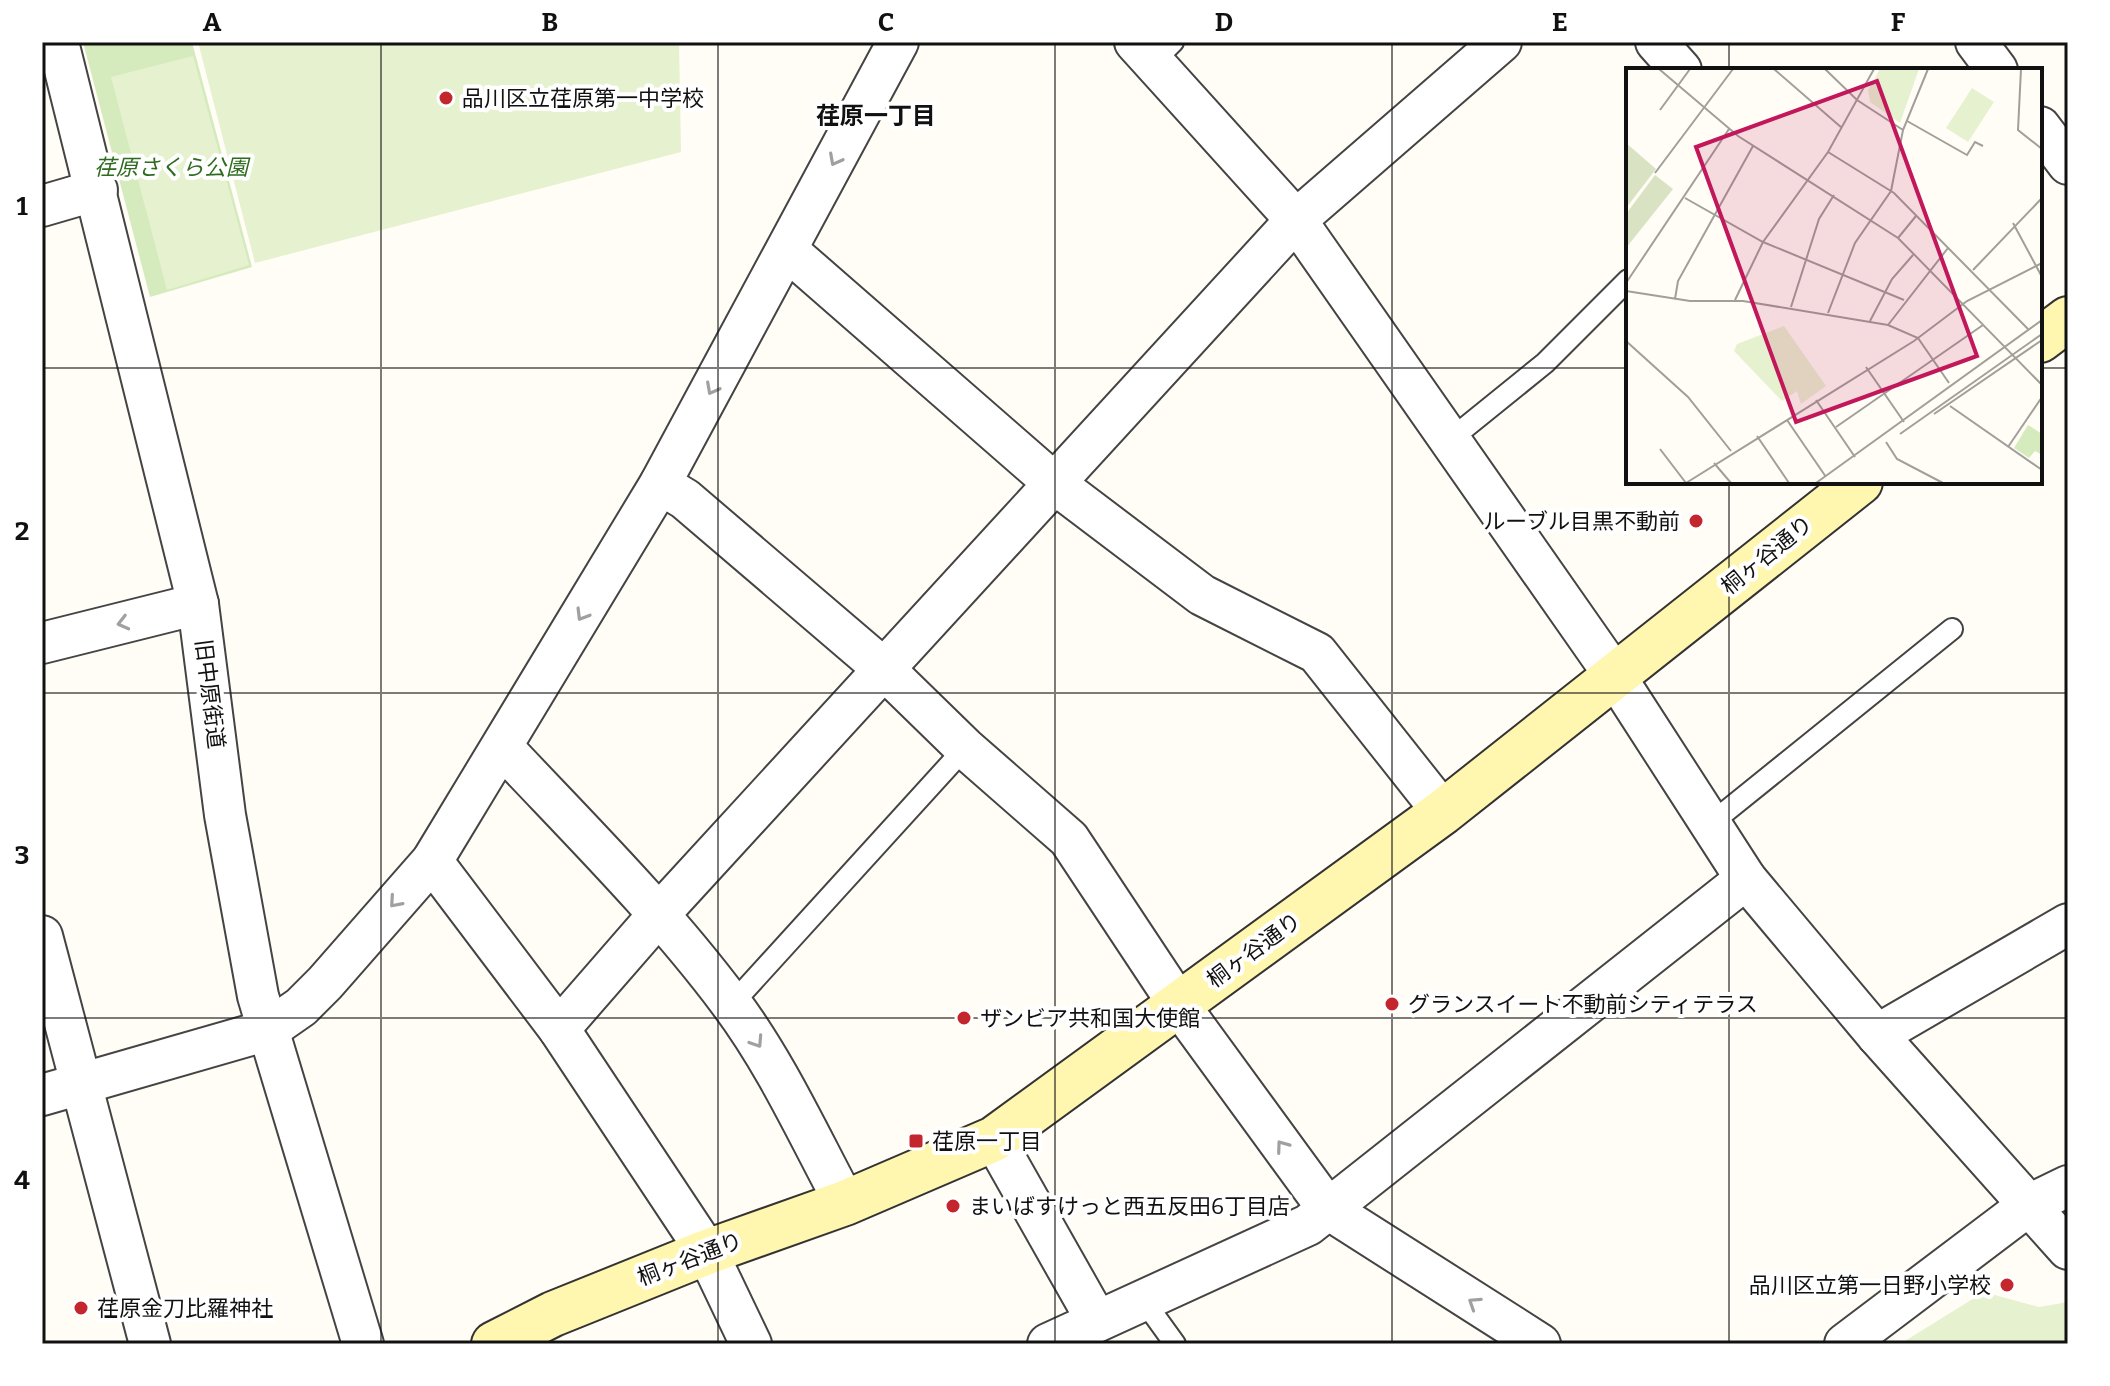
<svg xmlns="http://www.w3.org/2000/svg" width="2110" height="1386" font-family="Bitter,'Noto Sans JP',serif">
<rect width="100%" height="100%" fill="#fffdf5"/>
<path fill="#d5ebbd" d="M83,42H192L252,267L150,297Z"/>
<g fill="#e6f2cf">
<path d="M198,42H679L681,152L255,263Z"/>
<path d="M193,56L249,265L167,290L111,77Z"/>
<path d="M1984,1292L2039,1307L2068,1302V1344H1900Z"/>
</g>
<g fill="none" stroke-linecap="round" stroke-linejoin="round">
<g stroke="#444" stroke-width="24">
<g id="lane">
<path d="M1153,62L1173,42"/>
<path d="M1451,439L1545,363L1628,280"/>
<path d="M1709,825L1952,629"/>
<path d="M732,1004L965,748"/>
<path d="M1144,1301L1175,1344"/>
</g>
</g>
<g stroke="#444" stroke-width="44">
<g id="street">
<path d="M58,42L198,604L225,815L258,996L363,1344"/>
<path d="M1135,42L1296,220L1615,676L1746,879L1877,1035L2068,1249"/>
<path d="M1656,42L1681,70"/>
<path d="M1976,42L1997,70"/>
<path d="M2040,127L2068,164"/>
<path d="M42,206L97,190"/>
<path d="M787,250L1054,483L1202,595L1317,653L1443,812"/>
<path d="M660,484L685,499L885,670L965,748L1069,839L1179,1005L1328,1209L1540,1344"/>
<path d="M42,643L198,604"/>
<path d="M503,748C581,831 662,911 730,1002C776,1063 809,1136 845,1203"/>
<path d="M432,861L559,1029L707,1252L751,1344"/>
<path d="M42,936L150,1344"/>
<path d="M559,1029L660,913L1296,220L1501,42"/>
<path d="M1877,1035L2068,924"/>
<path d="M42,1095L268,1030L301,1007L325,983L432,861L660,484L898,42"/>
<path d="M994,1139L1097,1321"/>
<path d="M1048,1344L1308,1225L1746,879"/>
<path d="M1845,1344L2029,1205L2068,1186"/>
</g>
</g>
<g stroke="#333" stroke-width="48">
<g id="secondary">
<path d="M2040,340L2068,319"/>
<path d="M494,1344L553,1314L707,1252L845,1203L994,1139L1443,812L1860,482"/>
</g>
</g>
<use href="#lane" stroke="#fff" stroke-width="20"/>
<use href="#street" stroke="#fff" stroke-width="40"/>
<use href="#secondary" stroke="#fff6b0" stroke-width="44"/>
</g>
<defs><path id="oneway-chevron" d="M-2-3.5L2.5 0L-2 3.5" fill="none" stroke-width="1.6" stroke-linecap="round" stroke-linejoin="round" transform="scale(2)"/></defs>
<g stroke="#a0a0a0">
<use href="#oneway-chevron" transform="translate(835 160) rotate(118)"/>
<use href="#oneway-chevron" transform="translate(712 389) rotate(118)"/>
<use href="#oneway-chevron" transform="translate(582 615) rotate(121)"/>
<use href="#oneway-chevron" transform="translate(123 623) rotate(166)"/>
<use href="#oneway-chevron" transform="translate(395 902) rotate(131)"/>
<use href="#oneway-chevron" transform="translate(757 1042) rotate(57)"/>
<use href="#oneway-chevron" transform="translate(1282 1146) rotate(-126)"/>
<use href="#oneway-chevron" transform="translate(1474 1303) rotate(-147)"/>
</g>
<path fill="none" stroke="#111" stroke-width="2" stroke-opacity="0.55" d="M381,42V1344M718,42V1344M1055,42V1344M1392,42V1344M1729,42V70M42,368H1628M2040,368H2068M1729,482V1344M42,693H2068M42,1018H2068"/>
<g fill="#c4262e" stroke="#fff" stroke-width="3">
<circle cx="446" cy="98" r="8"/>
<circle cx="1696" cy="521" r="8"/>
<circle cx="1392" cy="1004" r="8"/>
<circle cx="964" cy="1018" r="8"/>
<rect x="908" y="1133" width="16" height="16" rx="4"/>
<circle cx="953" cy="1206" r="8"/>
<circle cx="2007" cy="1285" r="8"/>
<circle cx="81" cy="1308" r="8"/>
</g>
<g text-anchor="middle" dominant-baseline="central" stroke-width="8" stroke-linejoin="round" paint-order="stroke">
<g font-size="22" fill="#111" stroke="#fff" text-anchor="start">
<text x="462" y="98">品川区立荏原第一中学校</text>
<text x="1680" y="521" text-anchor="end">ルーブル目黒不動前</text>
<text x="1408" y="1004">グランスイート不動前シティテラス</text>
<text x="980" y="1018">ザンビア共和国大使館</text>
<text x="932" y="1141">荏原一丁目</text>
<text x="969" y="1206">まいばすけっと西五反田6丁目店</text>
<text x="1991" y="1285" text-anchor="end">品川区立第一日野小学校</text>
<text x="97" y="1308">荏原金刀比羅神社</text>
</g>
<g font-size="22" font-style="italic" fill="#2f6b1f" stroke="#fff">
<text x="171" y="167">荏原さくら公園</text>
</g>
<g font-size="22" fill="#111" stroke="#fff">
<text transform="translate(1767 555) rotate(-39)">桐ヶ谷通り</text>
<text transform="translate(210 694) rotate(83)">旧中原街道</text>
<text transform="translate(1254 950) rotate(-36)">桐ヶ谷通り</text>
<text transform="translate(690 1259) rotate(-21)">桐ヶ谷通り</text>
</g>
<g font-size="24" font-weight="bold" fill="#111" stroke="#fff">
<text x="876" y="116">荏原一丁目</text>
</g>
</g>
<g transform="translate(1626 68)">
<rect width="416" height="416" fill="#fffdf5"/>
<path d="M402,357L416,366V387L409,383L403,390L388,380Z" fill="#d5ebbd"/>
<path d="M0,75L30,101L0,140ZM29,107L47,121L0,180V146Z" fill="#d9e3c4"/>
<path d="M254,1H293L274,55L244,34L242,22ZM346,20L368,34L342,74L320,60ZM158,258L200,318L175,336L171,323L156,333L108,283L111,276Z" fill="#e6f2cf"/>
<path fill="none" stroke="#a09f9a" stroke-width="2" d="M33,1L112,68L272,170L416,317M148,1L216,60M199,1L231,32L277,62M395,1L392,62L416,81M34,42L64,1M281,53L341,87L349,74L357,78M202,84L268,125L402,261M29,105L107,1M59,130L137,174L278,232M387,155L416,209M272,170L290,148M347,202L416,130M0,215L103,61M0,223L64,233H117L262,257L292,270L323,315M49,231L52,213L127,78M109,232L137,174L202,84L248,1M165,239L193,151L208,127M202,245L229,175L265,123L277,62L302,1M244,253L266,211L287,187M262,257L322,180M0,273L62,329L105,383M240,299L278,354M190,332L229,389M324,338L416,402M308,346L416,272M161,352L200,409M210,359L357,257M274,366L416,266M131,368L163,415M260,374L271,391L317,415M382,379L416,329M34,381L60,415M88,395L105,415M60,415L288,273L341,233L416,195M190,415L416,252"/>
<path fill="#c2185b" fill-opacity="0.15" stroke="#c2185b" stroke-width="4" d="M251,13L351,288L170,354L70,79Z"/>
<rect width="416" height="416" fill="none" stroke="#111" stroke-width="4"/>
</g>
<rect width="2110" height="1386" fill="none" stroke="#ffffff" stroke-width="88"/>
<rect x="44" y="44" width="2022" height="1298" fill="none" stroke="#111" stroke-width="3"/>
<g font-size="26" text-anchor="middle" font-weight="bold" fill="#111">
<text x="212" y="31">A</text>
<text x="550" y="31">B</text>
<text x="886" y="31">C</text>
<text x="1224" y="31">D</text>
<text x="1560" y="31">E</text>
<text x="1898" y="31">F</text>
<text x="22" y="215">1</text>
<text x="22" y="540">2</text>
<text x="22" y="864">3</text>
<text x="22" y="1189">4</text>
</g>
</svg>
